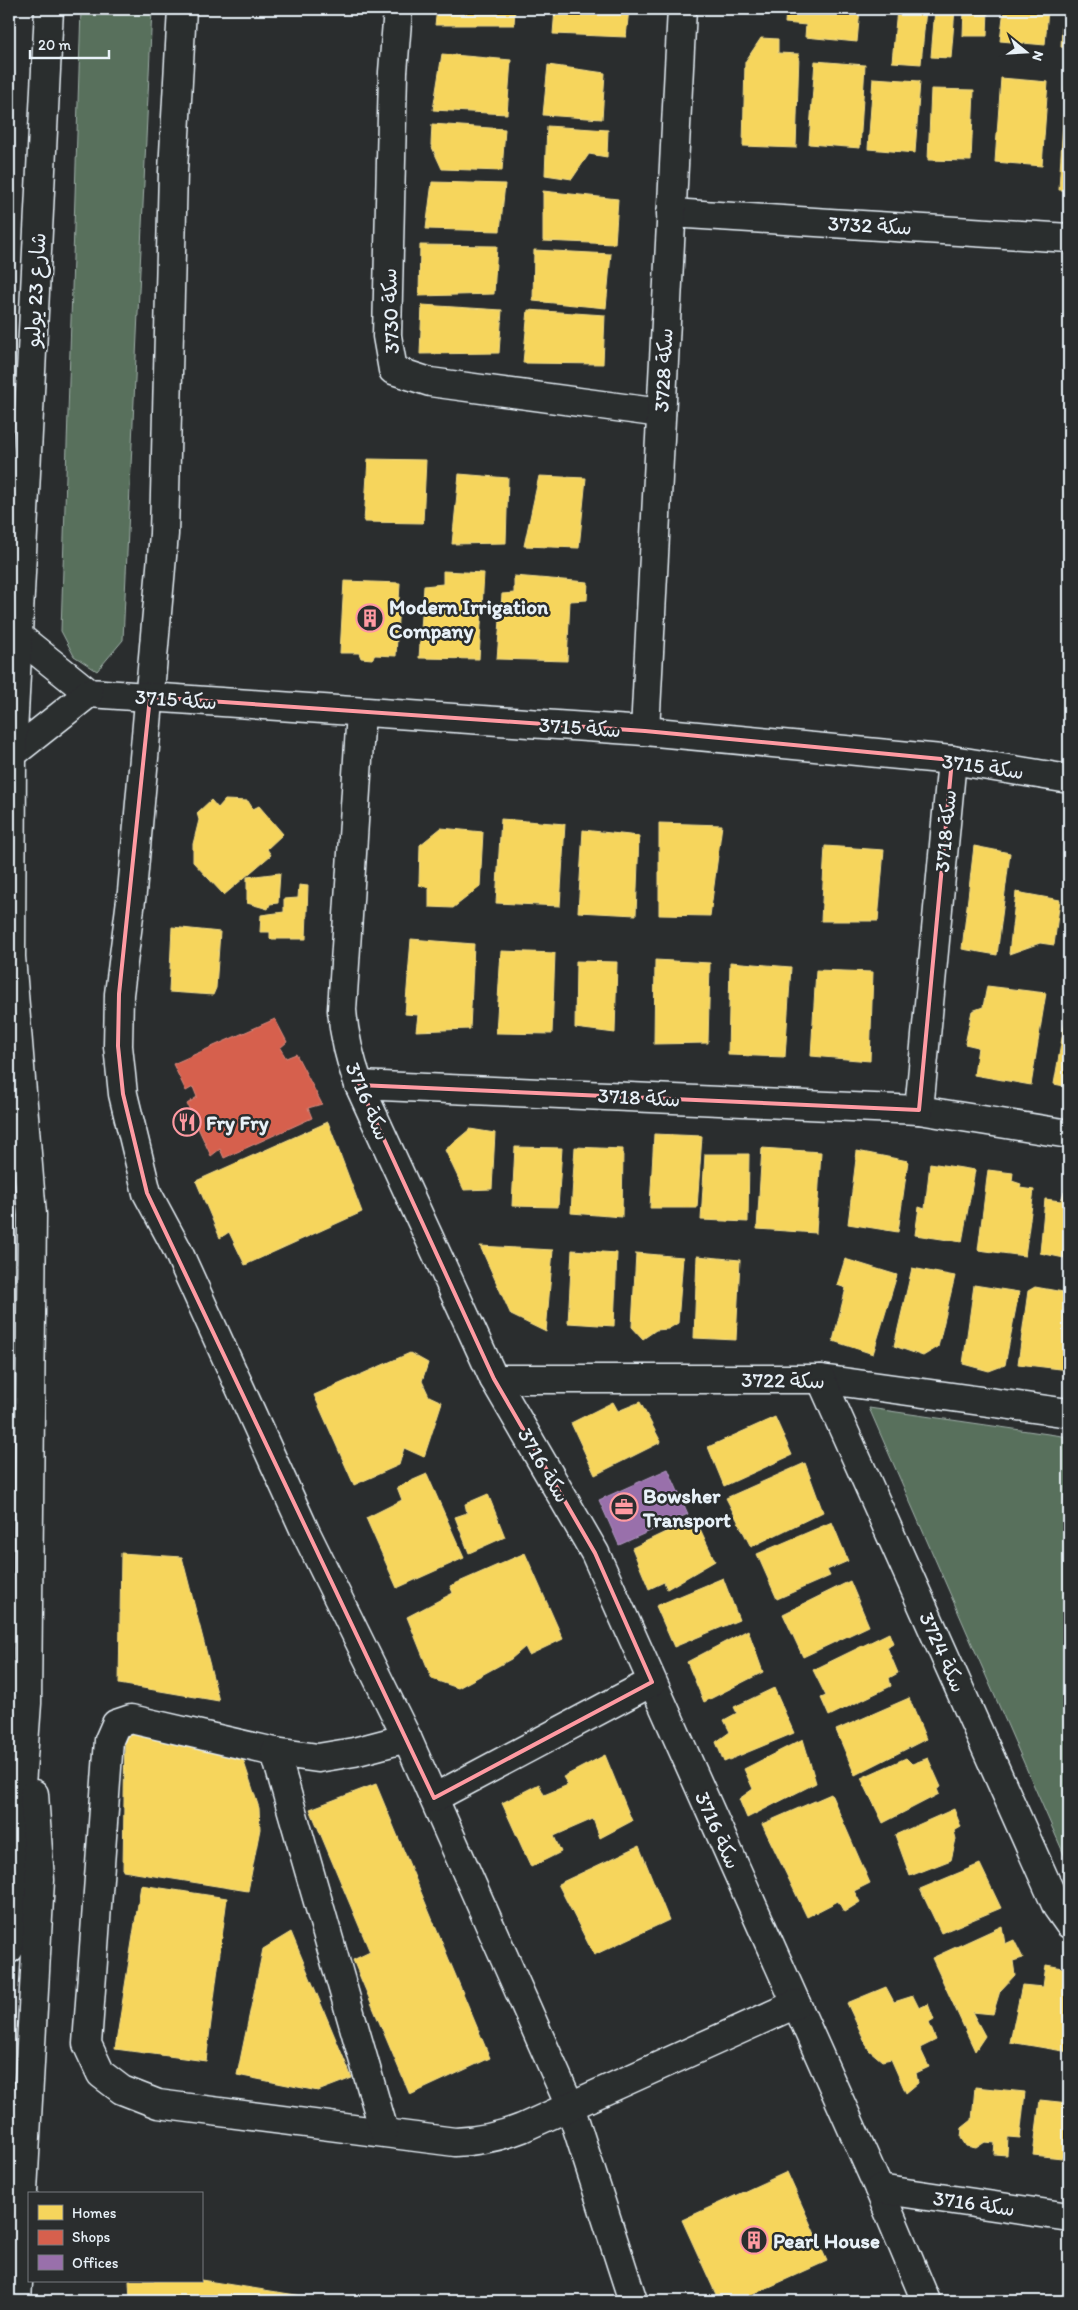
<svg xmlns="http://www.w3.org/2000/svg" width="1078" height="2310" font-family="Itim,'Playpen Sans Arabic',sans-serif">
<rect width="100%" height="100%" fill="#2a2d2e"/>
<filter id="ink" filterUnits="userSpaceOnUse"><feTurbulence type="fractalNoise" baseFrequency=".02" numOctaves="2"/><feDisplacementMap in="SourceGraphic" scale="10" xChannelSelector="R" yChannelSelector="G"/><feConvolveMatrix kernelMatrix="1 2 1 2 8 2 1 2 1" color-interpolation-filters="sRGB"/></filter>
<g filter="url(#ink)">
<g fill="#586f5c" stroke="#a0b0aa">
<path d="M81,9H152L123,640L97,671L74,656L61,631Z"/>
<path d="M869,1408L1069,1437V1866Z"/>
</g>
<g fill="#f6d55c" stroke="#f2dd8b">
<path d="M437,9H515L514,25H435Z"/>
<path d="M555,9H629L626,37L553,34Z"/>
<path d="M786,9H860L857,42L805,37L806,25L785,23Z"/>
<path d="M897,9H926L921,64L892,62Z"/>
<path d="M935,9H955L951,58L931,57Z"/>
<path d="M964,9H988L987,36H963Z"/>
<path d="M1004,9H1048L1045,45L1000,41Z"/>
<path d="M1063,9H1069V48L1061,47Z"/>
<path d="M761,38L778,39V53L799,54L796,148L743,146L745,62Z"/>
<path d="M442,54L511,60L507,114L433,110Z"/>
<path d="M815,61L865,65L860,148L809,144Z"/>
<path d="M548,65L605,73L602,119L543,115Z"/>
<path d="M873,78L920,81L915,153L868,149Z"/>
<path d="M1001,78L1048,82L1042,166L995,162Z"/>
<path d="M1065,86H1069V190H1059Z"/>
<path d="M931,89L974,90L971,161L928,160Z"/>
<path d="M432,124L505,129L502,171L442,169L431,145Z"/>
<path d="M547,126L608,130L607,157L589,154L572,179L545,175Z"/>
<path d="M432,182L505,184L500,231L426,229Z"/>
<path d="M543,191L618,199L615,244L543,241Z"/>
<path d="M420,245L497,246L494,294L419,296Z"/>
<path d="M534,250L611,254L606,308L533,301Z"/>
<path d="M422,305L502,310L499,353L420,354Z"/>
<path d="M528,310L605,315L603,364L523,363Z"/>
<path d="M368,459L426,460L423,523L364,522Z"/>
<path d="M459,474L508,478L506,543L452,544Z"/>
<path d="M539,476L586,478L579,548L524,546Z"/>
<path d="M443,571L484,573L479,659L419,658L424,586L443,584Z"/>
<path d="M514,576L588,582L587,600L570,601L567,661L497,659L502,594L514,593Z"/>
<path d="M344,581L400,583L396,656L375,655L372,659L361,658L359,653H340Z"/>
<path d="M211,800L218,808L225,800L248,801L253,809L259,806L283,834L267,849L271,855L224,895L193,862V844L199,820L197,813Z"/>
<path d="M501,819L565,824L560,906L496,903Z"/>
<path d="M659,823L722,825L710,916L659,915Z"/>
<path d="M441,828L483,832L480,887L453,908L429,907V888L419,885L420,845Z"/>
<path d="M583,830L639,836L636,915L578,912Z"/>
<path d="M825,846L884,850L878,921H821Z"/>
<path d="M974,846L1010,853L997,955L962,949Z"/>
<path d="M280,873L278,903L270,904L268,909L247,903V877Z"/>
<path d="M299,885L308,886L306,939H270V932H260L261,915L284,912V899L298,898Z"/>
<path d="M1016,892L1060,900L1054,945L1040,943L1009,954Z"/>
<path d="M172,927L220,932L216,988L213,995L169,992Z"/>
<path d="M411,939L474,944L470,1029L416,1031L418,1015L405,1014Z"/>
<path d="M501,951L555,953L552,1034L496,1033Z"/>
<path d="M655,960L710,963L708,1043L654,1044Z"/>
<path d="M576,961L617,962L615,1033L575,1028Z"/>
<path d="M730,962L791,967L785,1057L728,1055Z"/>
<path d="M816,970L873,972L870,1061L811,1056Z"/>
<path d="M987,986L1046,993L1031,1085L974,1075L978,1047L965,1044L972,1011L983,1007Z"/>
<path d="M1069,998V1087L1054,1084Z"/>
<path d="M328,1122L362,1212L245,1265L229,1232L220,1238L196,1181Z"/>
<path d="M470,1129L495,1133L492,1189L464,1190L445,1150Z"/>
<path d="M654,1134L702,1136L697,1208H650Z"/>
<path d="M515,1147L562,1148L558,1207L512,1206Z"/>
<path d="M575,1147L623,1149L622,1217L571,1213Z"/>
<path d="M762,1148L821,1152L816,1233L757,1229Z"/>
<path d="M857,1151L908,1161L898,1232L848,1224Z"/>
<path d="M705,1154H749L748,1222L701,1220Z"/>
<path d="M930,1163L975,1170L962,1242L915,1235L919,1207L925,1209Z"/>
<path d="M988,1170L1013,1173L1012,1181L1021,1184L1020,1188L1034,1190L1025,1256L978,1250Z"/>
<path d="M1064,1192L1069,1193V1259L1040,1253L1045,1199L1061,1201Z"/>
<path d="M480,1246L553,1250L546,1332L511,1315Z"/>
<path d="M572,1250L617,1253L614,1326L568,1323Z"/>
<path d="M636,1253L683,1257L678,1323L668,1329L656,1330L643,1339L632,1327Z"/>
<path d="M697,1256L740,1260L736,1340L694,1338Z"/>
<path d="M845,1259L897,1275L873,1354L833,1341L846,1288L837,1285Z"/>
<path d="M912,1268L955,1276L938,1347L923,1356L894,1346Z"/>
<path d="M974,1285L1019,1292L1005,1365L989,1371L963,1364Z"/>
<path d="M1035,1287L1069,1293V1370L1018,1364L1028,1291Z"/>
<path d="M410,1353L428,1363L422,1381L429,1396L442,1402L424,1457L404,1448L399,1465L354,1485L314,1395Z"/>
<path d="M613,1402L618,1411L640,1402L661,1442L595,1475L571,1423Z"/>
<path d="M775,1417L792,1455L724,1486L708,1447Z"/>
<path d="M805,1463L823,1512L751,1547L726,1498Z"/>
<path d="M427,1474L464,1558L397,1588L366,1518L402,1500L397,1487Z"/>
<path d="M488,1494L505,1537L469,1553L455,1517L467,1513L465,1504Z"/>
<path d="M695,1518L715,1561L667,1589L664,1582L649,1589L632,1548Z"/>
<path d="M832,1522L848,1561L827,1570L830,1576L777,1599L757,1554Z"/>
<path d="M121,1553L182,1557L219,1701L119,1684Z"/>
<path d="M525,1553L563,1639L529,1655L525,1647L511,1659L458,1688L432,1679L407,1617L453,1593L450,1586Z"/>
<path d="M723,1578L739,1620L674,1647L656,1606Z"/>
<path d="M850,1581L869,1626L803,1657L783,1614Z"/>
<path d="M748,1630L763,1672L704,1702L687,1662Z"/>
<path d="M889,1633L893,1643L887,1647L898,1673L889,1678L891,1686L829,1716L821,1698L826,1696L813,1670Z"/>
<path d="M774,1688L794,1733L724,1762L716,1742L730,1732L724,1720L737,1713L734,1707Z"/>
<path d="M909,1698L926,1739L855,1775L836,1730Z"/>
<path d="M125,1733L239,1747L259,1808L260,1829L248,1891L123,1871Z"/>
<path d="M803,1739L816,1783L747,1818L739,1799L753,1789L744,1769Z"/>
<path d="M605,1755L632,1821L600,1838L593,1819L554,1836L561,1852L531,1867L502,1803L539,1784L544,1795L568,1785L563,1777Z"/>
<path d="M906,1758L912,1764L928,1758L941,1787L937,1789L939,1794L883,1823L861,1778Z"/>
<path d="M376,1784L490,2058L410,2095L353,1960L370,1952L310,1809Z"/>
<path d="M831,1794L870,1883L854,1891L860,1902L844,1912L838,1901L807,1917L762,1824Z"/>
<path d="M954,1809L961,1827L954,1831L956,1839L951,1860L910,1876L895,1835Z"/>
<path d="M639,1846L669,1920L594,1955L558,1884Z"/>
<path d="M980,1864L1001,1908L941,1933L920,1889Z"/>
<path d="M141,1885L227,1898L206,2061L115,2049Z"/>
<path d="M1002,1926L1005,1944L1014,1940L1023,1958L1013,1961L1015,1975L1000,1991L993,2014L972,2012L985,2036L975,2051L932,1958Z"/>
<path d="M291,1932L352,2078L318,2091L237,2075L263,1949Z"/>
<path d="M1046,1965L1069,1969V2052L1010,2042L1022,1985L1043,1987Z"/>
<path d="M886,1987L894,2002L913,1996L919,2008L928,2004L934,2020L929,2023L936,2040L920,2048L929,2067L916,2073L918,2083L906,2093L891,2059L882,2061L869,2050L847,2003Z"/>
<path d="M975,2087L1025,2092L1020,2138L1008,2137L1007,2155L994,2154L995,2143L985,2142L976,2148L966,2146L961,2138L962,2128L972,2120Z"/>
<path d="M1040,2100L1069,2103V2155L1063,2154L1062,2158L1033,2155Z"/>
<path d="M787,2172L827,2261L738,2301H719L682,2220Z"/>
<path d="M201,2280L334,2301H130L129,2281Z"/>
</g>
<path fill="#d6604d" stroke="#db8c80" d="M275,1019L287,1042L280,1048L286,1058L296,1054L322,1104L308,1108L312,1118L224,1158L220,1149L211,1156L187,1104L197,1097L193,1087L186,1091L173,1064Z"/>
<path fill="#9970ab" stroke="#b197c2" d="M668,1469L688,1514L619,1545L599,1500Z"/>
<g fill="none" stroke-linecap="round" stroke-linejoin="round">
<g stroke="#e8f1f8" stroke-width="31">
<g id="minor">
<path d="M182,9L173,171L164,534L132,892L119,994L118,1046L123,1094L147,1193L176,1247L305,1531L407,1738L570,2106L633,2301"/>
<path d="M398,9L393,72L387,336L393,370L430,382L661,413"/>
<path d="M671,213L1069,238"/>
<path d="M18,636L89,693L645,731L952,760L1069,779"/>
<path d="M361,712L342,1010C344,1037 350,1060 359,1085L494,1379L595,1553L879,2189L926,2301"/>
<path d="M645,731L682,9"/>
<path d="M12,754L89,693"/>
<path d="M359,1085L919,1110L1069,1134"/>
<path d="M919,1110L952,760"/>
<path d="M494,1379H821L1069,1413"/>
<path d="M821,1379L1057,1907L1069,1924"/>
<path d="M275,1752L131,1719L116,1724L109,1740L87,2044L101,2074L122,2090L158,2104L455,2142C480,2141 499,2137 522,2128L796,2004"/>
<path d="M434,1798L652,1682"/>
<path d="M384,2131L275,1752L318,1758L354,1752L407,1738"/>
<path d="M879,2189L1069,2217"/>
</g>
</g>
<g stroke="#e8f1f8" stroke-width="31">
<g id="major">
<path d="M9,1949L27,1703L32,1215L11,957L12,754L49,9"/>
<path d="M17,2301L40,1880L34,1794"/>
</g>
</g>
<use href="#minor" stroke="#2a2d2e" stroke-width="28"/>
<use href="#major" stroke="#2a2d2e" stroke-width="28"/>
</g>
</g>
<path fill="none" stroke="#ff9aa2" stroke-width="4" stroke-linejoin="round" d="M150,697L645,731L952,760L919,1110L359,1085L494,1379L595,1553L652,1682L434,1798L147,1193L123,1094L118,1046L119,994Z"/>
<defs>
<g id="building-ring" transform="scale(1.4375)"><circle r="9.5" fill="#2a2d2e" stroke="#ff9aa2" stroke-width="1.5"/><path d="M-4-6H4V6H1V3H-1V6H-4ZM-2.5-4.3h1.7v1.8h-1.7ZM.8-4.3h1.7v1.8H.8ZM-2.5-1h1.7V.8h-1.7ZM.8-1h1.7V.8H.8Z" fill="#ff9aa2"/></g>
<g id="restaurant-ring" transform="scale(1.4375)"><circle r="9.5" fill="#2a2d2e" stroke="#ff9aa2" stroke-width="1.5"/><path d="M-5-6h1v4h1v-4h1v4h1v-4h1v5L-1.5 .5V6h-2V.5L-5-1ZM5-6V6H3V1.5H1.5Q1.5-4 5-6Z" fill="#ff9aa2"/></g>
<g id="office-ring" transform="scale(1.4375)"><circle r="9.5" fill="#2a2d2e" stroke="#ff9aa2" stroke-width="1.5"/><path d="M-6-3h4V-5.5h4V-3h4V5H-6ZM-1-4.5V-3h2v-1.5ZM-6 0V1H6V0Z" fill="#ff9aa2"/></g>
</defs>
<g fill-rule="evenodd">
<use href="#building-ring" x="370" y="618"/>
<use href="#restaurant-ring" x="187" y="1122"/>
<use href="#office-ring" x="624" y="1507"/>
<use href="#building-ring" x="754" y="2240"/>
</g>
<g text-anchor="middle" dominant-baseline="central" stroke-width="5" stroke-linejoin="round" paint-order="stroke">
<g font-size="21" fill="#e8f1f8" stroke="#2a2d2e">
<text transform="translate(870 225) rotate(3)">سكة 3732</text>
<text transform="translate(35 290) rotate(-87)">شارع 23 يوليو</text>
<text transform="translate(390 311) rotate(-92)">سكة 3730</text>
<text transform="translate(663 370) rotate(-87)">سكة 3728</text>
<text transform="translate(176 699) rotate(4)">سكة 3715</text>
<text transform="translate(580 727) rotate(4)">سكة 3715</text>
<text transform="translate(983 766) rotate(8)">سكة 3715</text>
<text transform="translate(945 831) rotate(-85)">سكة 3718</text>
<text transform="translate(639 1097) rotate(3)">سكة 3718</text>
<text transform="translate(368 1101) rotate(67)">سكة 3716</text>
<text transform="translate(783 1380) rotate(1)">سكة 3722</text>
<text transform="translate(544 1465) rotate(60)">سكة 3716</text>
<text transform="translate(943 1652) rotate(66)">سكة 3724</text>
<text transform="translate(718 1830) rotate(66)">سكة 3716</text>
<text transform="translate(974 2203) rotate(8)">سكة 3716</text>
</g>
<g font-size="21" font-weight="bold" fill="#e8f1f8" stroke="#2a2d2e" text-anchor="start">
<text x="389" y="606">Modern Irrigation<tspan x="389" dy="24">Company</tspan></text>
<text x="206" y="1122">Fry Fry</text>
<text x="643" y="1495">Bowsher<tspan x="643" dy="24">Transport</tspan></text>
<text x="773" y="2240">Pearl House</text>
</g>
</g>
<rect width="1078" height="2310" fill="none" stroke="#2a2d2e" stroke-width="30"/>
<rect x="15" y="15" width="1048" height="2280" fill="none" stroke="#e8f1f8" stroke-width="2" filter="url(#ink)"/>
<rect x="28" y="2192" width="175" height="90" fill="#2a2d2e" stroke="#767b7f"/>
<rect x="38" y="2205" width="25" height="15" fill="#f6d55c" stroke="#767b7f"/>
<text x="72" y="2218" font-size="15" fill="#e8f1f8">Homes</text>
<rect x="38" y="2230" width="25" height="15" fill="#d6604d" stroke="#767b7f"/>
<text x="72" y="2242" font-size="15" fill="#e8f1f8">Shops</text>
<rect x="38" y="2255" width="25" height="15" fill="#9970ab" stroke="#767b7f"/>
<text x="72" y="2268" font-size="15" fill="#e8f1f8">Offices</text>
<g transform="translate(1026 52) rotate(108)" stroke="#2a2d2e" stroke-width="4" paint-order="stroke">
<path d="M0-4L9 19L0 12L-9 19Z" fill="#e8f1f8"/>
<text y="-8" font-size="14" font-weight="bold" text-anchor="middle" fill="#e8f1f8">N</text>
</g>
<path d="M30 50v8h79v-8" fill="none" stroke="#e8f1f8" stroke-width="2.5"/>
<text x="38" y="50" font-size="15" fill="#e8f1f8" stroke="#2a2d2e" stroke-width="4" paint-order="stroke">20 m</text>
</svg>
